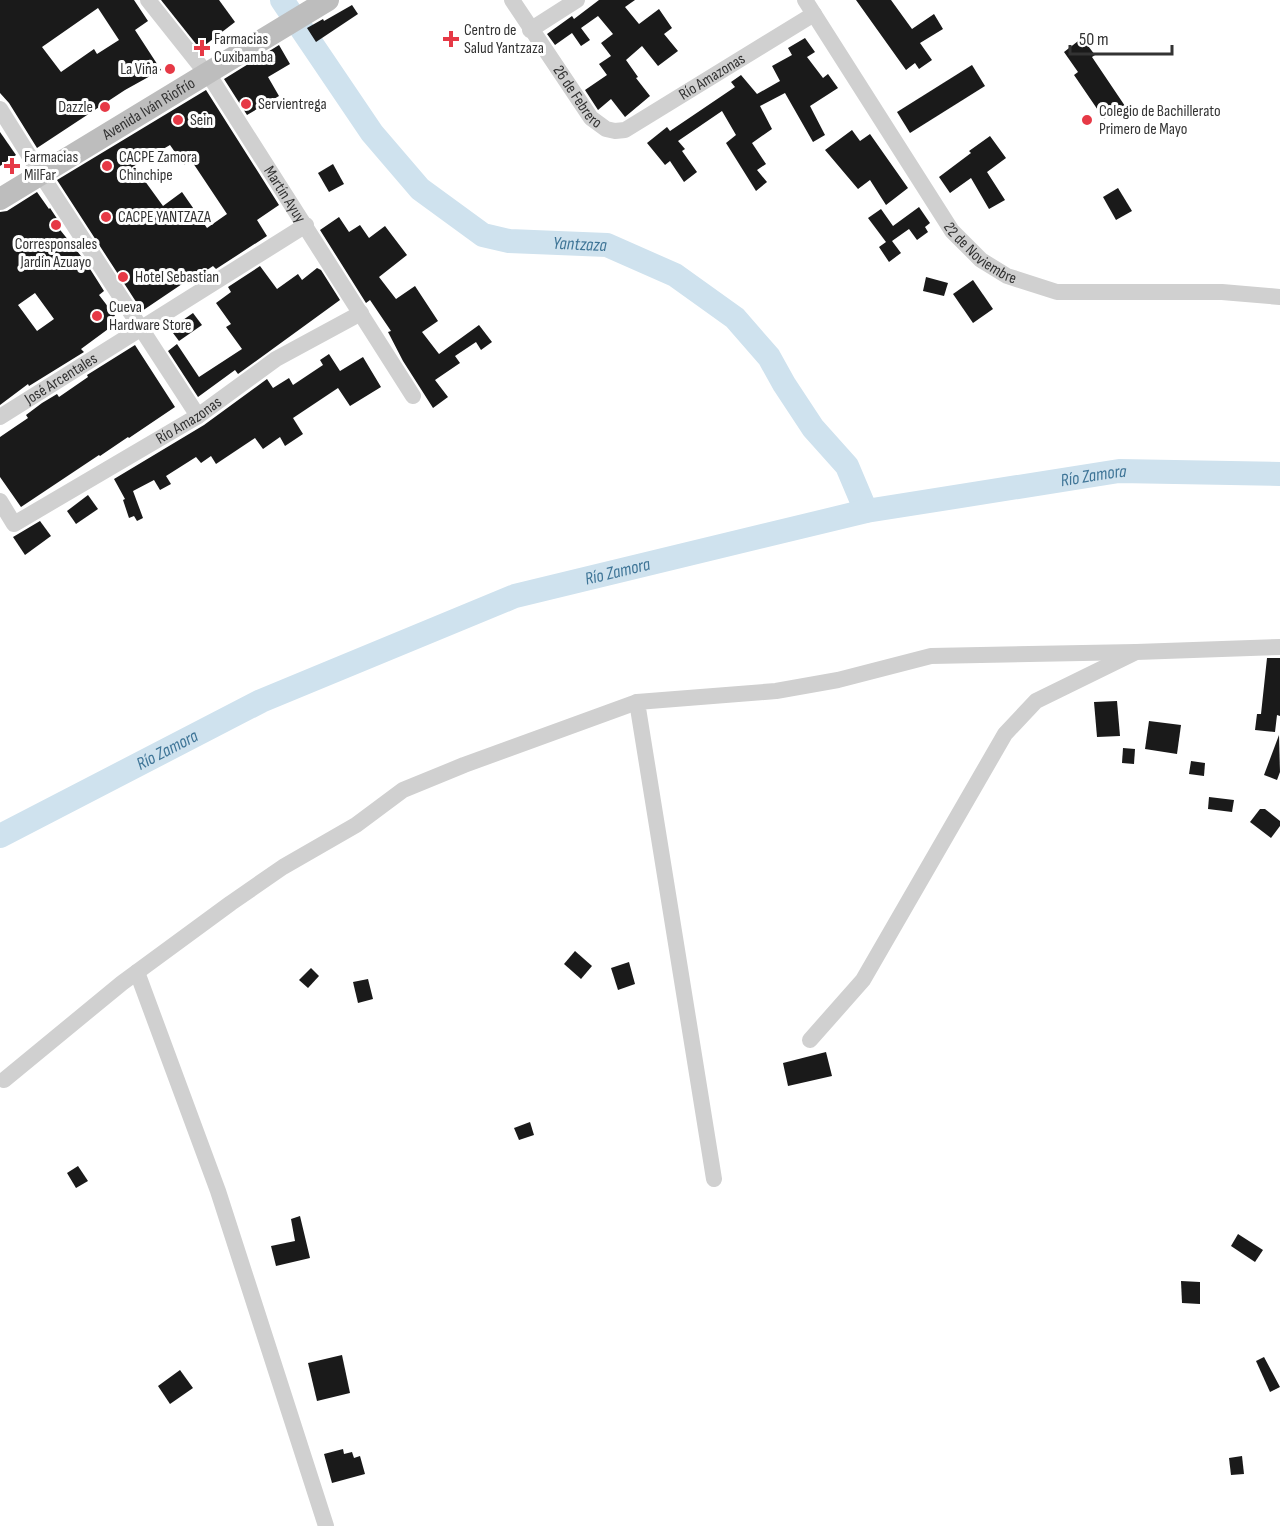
<svg xmlns="http://www.w3.org/2000/svg" width="1280" height="1526" font-family="'Sofia Sans Condensed',sans-serif">
<rect width="100%" height="100%" fill="#fff"/>
<g fill="none" stroke-linecap="round" stroke-linejoin="round">
<g stroke="#cfe2ee" stroke-width="24">
<path id="s1" d="M282,0L372,133L420,189L483,235L509,241L607,245L675,275L735,318L769,357L784,384L813,428L847,466L866,511"/>
<path id="s2" d="M0,836L261,701L515,596L866,511L1119,471L1280,474"/>
</g>
</g>
<g fill="#1a1a1a" fill-rule="evenodd">
<path d="M0,0H134L148,21L135,30L161,70L125,90L37,148L9,103L0,93ZM98,8L119,40L97,54L94,49L61,72L42,47Z"/>
<path d="M161,0H219L235,22L200,49Z"/>
<path d="M599,0H635L625,7L639,24L659,9L672,28L664,34L678,51L658,66L642,46L626,60L638,77L636,78L650,96L625,117L611,99L598,110L585,90L607,75L599,64L611,56L601,43L613,34L598,16L581,28L590,40L581,46L572,33L555,45L547,34L572,16L574,19Z"/>
<path d="M856,0H891L912,29L934,14L943,29L920,43L932,60L919,69L915,63L906,70Z"/>
<path d="M352,5L358,14L316,42L307,28L323,19L324,21Z"/>
<path d="M805,38L815,52L807,57L823,78L828,74L838,88L810,106L825,135L813,142L785,93L760,106L772,129L752,143L766,164L757,170L767,182L756,191L726,143L736,135L722,111L678,141L685,149L682,151L697,172L684,182L670,161L665,165L647,143L667,127L670,131L735,87L731,82L741,75L757,94L780,81L772,66L792,55L788,48Z"/>
<path d="M1082,38L1095,55L1092,57L1125,106L1104,119L1074,75L1078,72L1064,52Z"/>
<path d="M279,45L290,64L268,77L279,96L247,115L224,79Z"/>
<path d="M972,65L985,86L910,133L897,112Z"/>
<path d="M206,90L279,205L257,220L267,236L216,269L213,266L186,284L185,282L142,311L57,180ZM170,145L184,165L191,160L227,214L207,228L182,192L163,206L134,166Z"/>
<path d="M852,130L860,141L870,134L908,188L886,205L870,180L858,189L825,150Z"/>
<path d="M0,132L16,155L0,166Z"/>
<path d="M990,136L1006,158L987,172L1005,200L989,209L971,178L950,193L939,177L971,153L969,151Z"/>
<path d="M333,164L344,184L329,192L318,173Z"/>
<path d="M1118,188L1132,211L1116,220L1103,197Z"/>
<path d="M37,192L49,209L50,208L60,223L57,226L85,261L104,291L99,295L119,321L81,349L84,352L29,386L28,384L0,405V212L7,211ZM35,293L54,319L37,331L18,305Z"/>
<path d="M919,207L930,223L925,227L928,232L917,240L909,229L892,241L901,253L889,262L879,247L886,242L868,218L881,209L893,226Z"/>
<path d="M339,217L349,232L360,225L369,238L385,226L407,255L379,277L396,299L415,286L438,321L422,332L439,354L479,325L492,342L481,350L476,342L455,356L460,363L435,380L448,397L433,408L403,361L388,332L391,331L370,300L366,303L320,230Z"/>
<path d="M260,266L277,289L298,274L302,280L317,268L321,270L340,300L238,374L235,370L198,397L168,351L177,344L199,377L242,349L226,327L231,324L216,303L231,292L228,287Z"/>
<path d="M926,277L948,283L944,296L923,291Z"/>
<path d="M973,280L993,309L973,323L953,294Z"/>
<path d="M193,313L202,325L179,341L170,329Z"/>
<path d="M135,345L175,407L129,438L128,437L100,456L99,455L21,507L0,477V437L28,418L26,415L42,403L57,394L59,397L88,377L87,375Z"/>
<path d="M329,354L340,371L363,357L381,387L350,406L338,388L293,418L303,434L285,446L280,437L263,449L255,438L216,464L211,456L201,463L196,457L166,476L171,484L160,490L154,480L133,491L143,518L137,521L134,516L129,518L123,500L125,499L114,479L204,425L267,379L273,388L289,378L293,385L323,365L320,360Z"/>
<path d="M88,495L98,509L76,524L67,511Z"/>
<path d="M40,521L51,536L25,555L13,537Z"/>
<path d="M1267,658H1280V716L1277,715L1275,732L1255,730L1257,714H1261Z"/>
<path d="M1117,701L1120,736L1097,737L1094,702Z"/>
<path d="M1149,721L1181,725L1177,754L1145,749Z"/>
<path d="M1279,735L1280,772L1277,780L1264,775Z"/>
<path d="M1123,748L1135,749L1134,764L1122,763Z"/>
<path d="M1191,761L1205,763L1204,776L1189,774Z"/>
<path d="M1209,797L1234,800L1232,812L1208,809Z"/>
<path d="M1260,809H1265L1280,821V826L1271,838L1250,822Z"/>
<path d="M575,951L592,966L581,979L564,964Z"/>
<path d="M629,962L635,984L618,990L611,968Z"/>
<path d="M311,968L319,976L308,988L299,980Z"/>
<path d="M368,979L373,999L358,1003L353,982Z"/>
<path d="M826,1052L832,1076L788,1086L783,1063Z"/>
<path d="M530,1122L534,1135L519,1140L514,1128Z"/>
<path d="M78,1166L88,1181L76,1188L67,1173Z"/>
<path d="M300,1216L310,1258L276,1266L271,1246L295,1241L291,1219Z"/>
<path d="M1238,1234L1263,1250L1255,1262L1231,1246Z"/>
<path d="M1181,1281L1200,1282V1304L1182,1303Z"/>
<path d="M342,1355L350,1393L317,1401L308,1363Z"/>
<path d="M1264,1357L1280,1387L1270,1392L1256,1361Z"/>
<path d="M180,1370L193,1388L170,1404L158,1386Z"/>
<path d="M343,1449L344,1454L352,1452L354,1458L360,1456L365,1474L332,1483L324,1454Z"/>
<path d="M1242,1456L1244,1474L1231,1475L1229,1458Z"/>
</g>
<g fill="none" stroke-linecap="round" stroke-linejoin="round">
<g stroke="#d0d0d0" stroke-width="16">
<path id="s3" d="M148,0L214,83L413,396"/>
<path id="s4" d="M512,0L591,118L606,129L615,131L625,130L814,14"/>
<path id="s5" d="M805,0L952,231L981,260L1007,276L1057,292H1222L1280,297"/>
<path d="M530,30L577,0"/>
<path d="M0,109L40,173L198,416"/>
<path id="s6" d="M0,417L306,225"/>
<path id="s7" d="M0,501L14,524L198,416L276,359L361,313"/>
<path d="M137,972L218,1191L326,1526"/>
<path d="M810,1040L863,980L1005,734L1036,701L1136,652L1280,647"/>
<path d="M4,1080L122,983L231,903L283,867L356,825L403,790L464,765L637,702"/>
<path d="M714,1179L637,702L776,691L838,680L931,656L1136,652"/>
</g>
<path stroke="#bdbdbd" stroke-width="22" id="s8" d="M0,199L328,0"/>
</g>
<g fill="#e63946" stroke="#fff" stroke-width="2">
<path d="M448 30h6v6h6v6h-6v6h-6v-6h-6v-6h6z"/>
<path d="M199 39h6v6h6v6h-6v6h-6v-6h-6v-6h6z"/>
<circle cx="170" cy="69" r="6"/>
<circle cx="246" cy="104" r="6"/>
<circle cx="105" cy="107" r="6"/>
<circle cx="178" cy="120" r="6"/>
<circle cx="1087" cy="120" r="6"/>
<path d="M9 157h6v6h6v6h-6v6h-6v-6h-6v-6h6z"/>
<circle cx="107" cy="166" r="6"/>
<circle cx="106" cy="217" r="6"/>
<circle cx="56" cy="225" r="6"/>
<circle cx="123" cy="277" r="6"/>
<circle cx="97" cy="316" r="6"/>
</g>
<g text-anchor="middle" dominant-baseline="central" stroke-width="6" stroke-linejoin="round" paint-order="stroke">
<g font-size="16" fill="#333" stroke="#fff" text-anchor="start">
<text x="464" y="30">Centro de<tspan x="464" dy="18">Salud Yantzaza</tspan></text>
<text x="214" y="39">Farmacias<tspan x="214" dy="18">Cuxibamba</tspan></text>
<text x="158" y="69" text-anchor="end">La Viña</text>
<text x="258" y="104">Servientrega</text>
<text x="93" y="107" text-anchor="end">Dazzle</text>
<text x="1099" y="111">Colegio de Bachillerato<tspan x="1099" dy="18">Primero de Mayo</tspan></text>
<text x="190" y="120">Sein</text>
<text x="24" y="157">Farmacias<tspan x="24" dy="18">MilFar</tspan></text>
<text x="119" y="157">CACPE Zamora<tspan x="119" dy="18">Chinchipe</tspan></text>
<text x="118" y="217">CACPE YANTZAZA</text>
<text x="56" y="244" text-anchor="middle">Corresponsales<tspan x="56" dy="18">Jardin Azuayo</tspan></text>
<text x="135" y="277">Hotel Sebastian</text>
<text x="109" y="307">Cueva<tspan x="109" dy="18">Hardware Store</tspan></text>
</g>
<g font-size="16" fill="#333" stroke="#fff">
<text stroke="none"><textPath href="#s4" startOffset="282">Río Amazonas</textPath></text>
<text stroke="none"><textPath href="#s4" startOffset="117">26 de Febrero</textPath></text>
<text stroke="none"><textPath href="#s8" startOffset="174">Avenida Iván Riofrío</textPath></text>
<text stroke="none"><textPath href="#s3" startOffset="238">Martín Ayuy</textPath></text>
<text stroke="none"><textPath href="#s5" startOffset="310">22 de Noviembre</textPath></text>
<text stroke="none"><textPath href="#s6" startOffset="72">José Arcentales</textPath></text>
<text stroke="none"><textPath href="#s7" startOffset="230">Río Amazonas</textPath></text>
</g>
<g font-size="18" font-style="italic" fill="#3f7597" stroke="#fff">
<text stroke="none"><textPath href="#s1" startOffset="410">Yantzaza</textPath></text>
<text stroke="none"><textPath href="#s2" startOffset="1160">Río Zamora</textPath></text>
<text stroke="none"><textPath href="#s2" startOffset="674">Río Zamora</textPath></text>
<text stroke="none"><textPath href="#s2" startOffset="188">Río Zamora</textPath></text>
</g>
</g>
<path d="M1070 45v9h102v-9" fill="none" stroke="#333333" stroke-width="3"/>
<text x="1079" y="45" font-size="18" fill="#333333" stroke="#ffffff" stroke-width="4.5" paint-order="stroke">50 m</text>
</svg>
